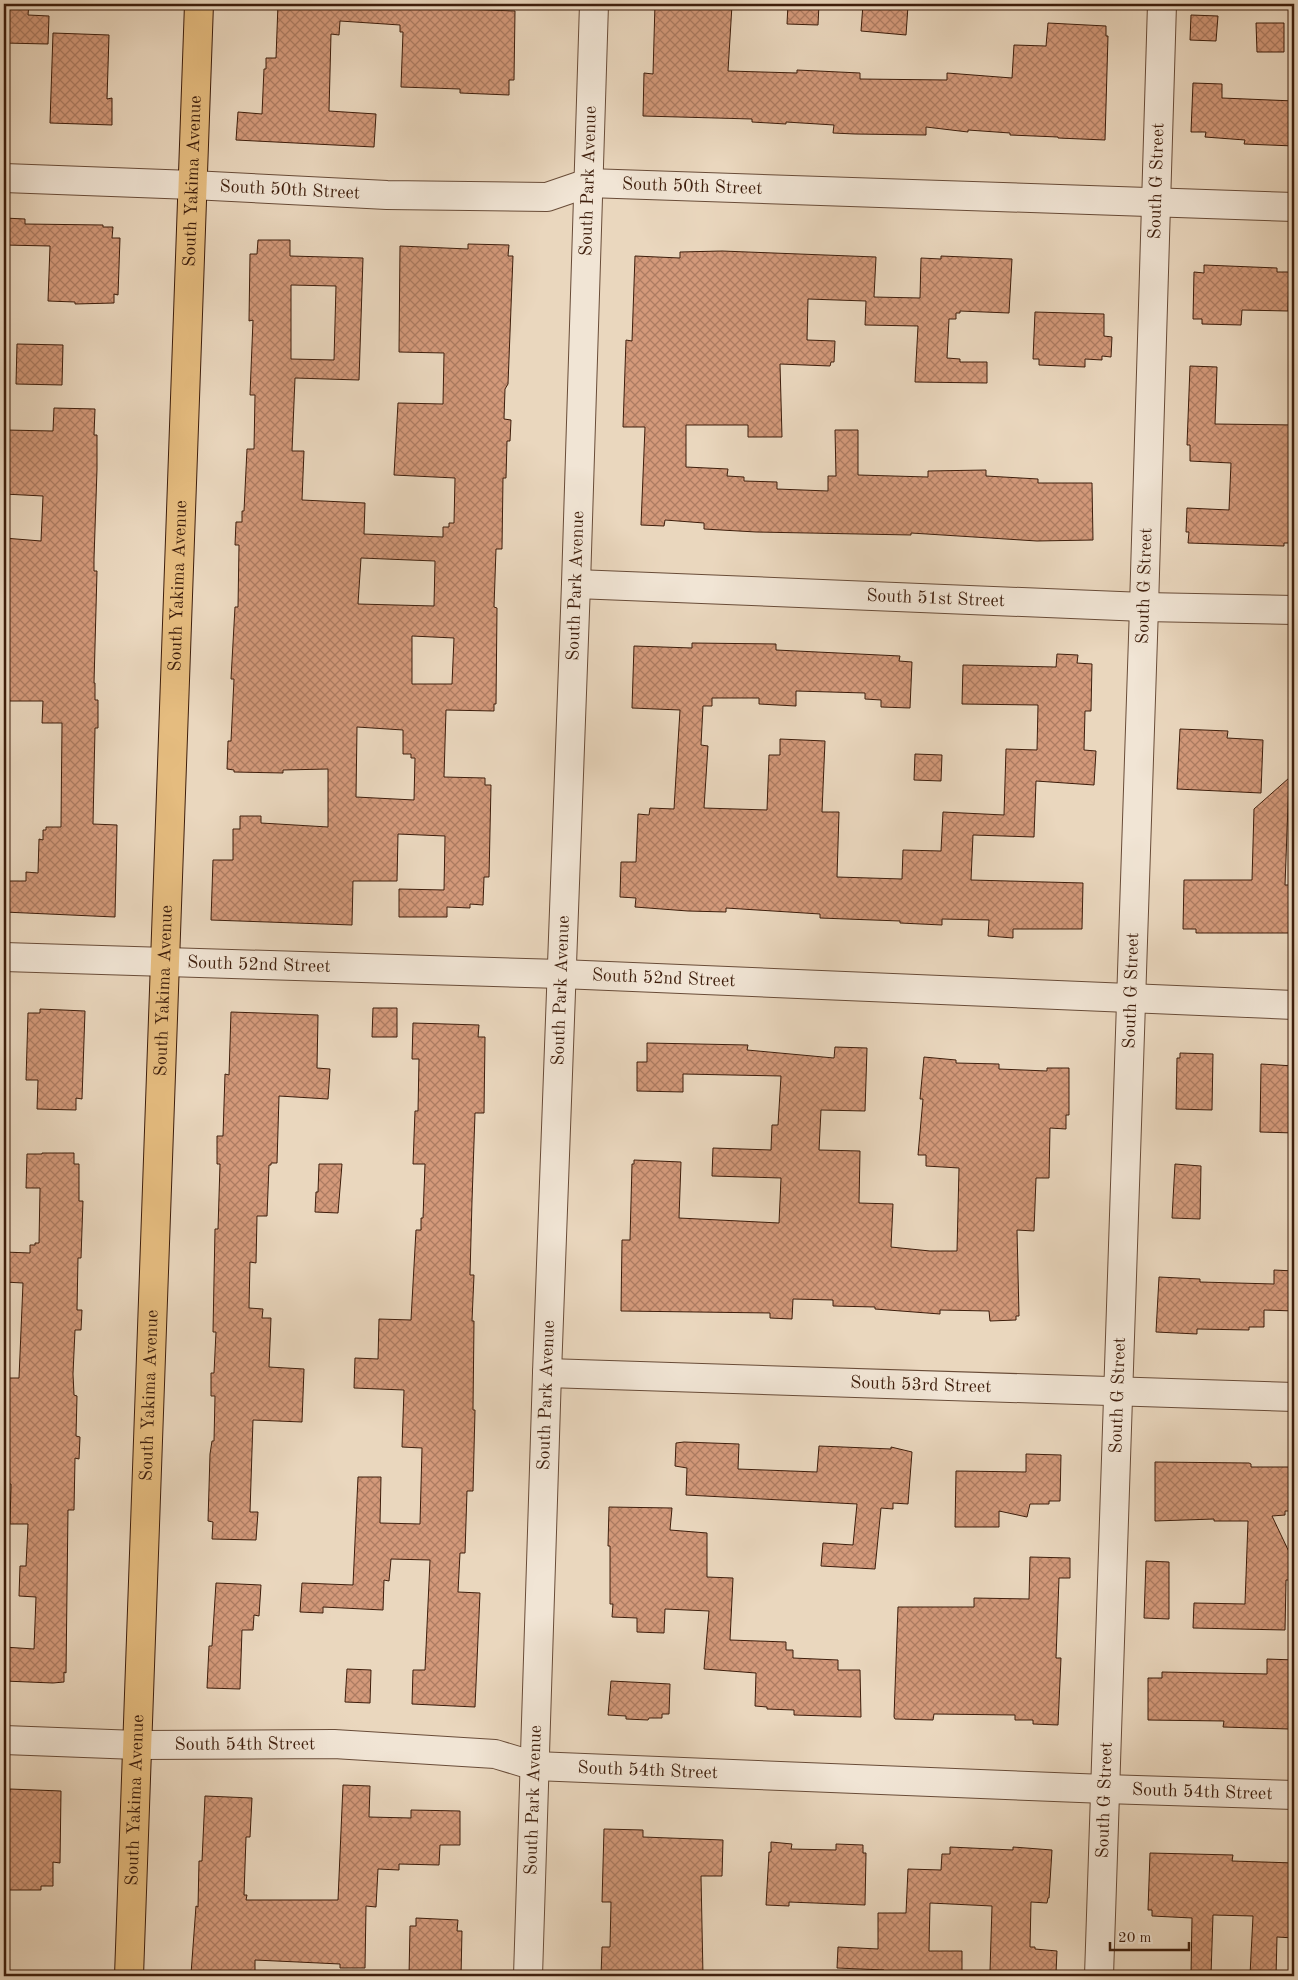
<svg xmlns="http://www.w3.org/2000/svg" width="1298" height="1980" font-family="'Old Standard TT',serif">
<defs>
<pattern id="building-cross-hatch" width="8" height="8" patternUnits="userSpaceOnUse" patternTransform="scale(1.25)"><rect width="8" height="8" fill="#d3997a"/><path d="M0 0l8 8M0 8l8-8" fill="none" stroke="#ad7c62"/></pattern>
</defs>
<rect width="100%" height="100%" fill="#ead7be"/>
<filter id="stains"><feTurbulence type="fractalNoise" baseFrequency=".004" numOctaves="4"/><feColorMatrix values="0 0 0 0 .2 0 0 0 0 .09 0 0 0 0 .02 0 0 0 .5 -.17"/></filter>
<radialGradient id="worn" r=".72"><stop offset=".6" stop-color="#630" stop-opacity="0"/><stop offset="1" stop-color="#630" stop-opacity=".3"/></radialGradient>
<g fill="url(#building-cross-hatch)" stroke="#3e1e0c" fill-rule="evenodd">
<path d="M4,4H29L28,15L49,16L48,44L4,43Z"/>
<path d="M278,4H431V8L515,11L514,80H509V95L460,93V89L401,87L403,32H400V25L340,21L339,35L331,34L329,111L376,114L374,147L236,140L238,112L262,114L264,69H266V58H276Z"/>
<path d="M655,4L732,5L728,71L797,73V70L860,73V79L947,80V73L1012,78L1014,45L1046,46L1048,23L1106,26V36H1108L1105,140L1058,138V137L1010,135V133L968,130V132L926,127V135L855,134L833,133L834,125L786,122V124L752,122V119L643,116L644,73L653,74Z"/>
<path d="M788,4H819L818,25L787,24Z"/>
<path d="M863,4L908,6L906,35L861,31Z"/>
<path d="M1191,15L1218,16L1216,41L1190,40Z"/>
<path d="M1256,23H1284V52H1257Z"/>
<path d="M53,33L109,35L107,99L112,98V125L50,123Z"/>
<path d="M1193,83L1222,84V98L1294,101V146L1244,144L1245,140L1205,137L1206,132H1191Z"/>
<path d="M4,218L25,219V224L103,225V227H113L112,238H120L118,295L114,294V303L75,304V302L48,301L50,246L4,245Z"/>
<path d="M258,240H290V256L363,258L359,380L295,378L292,451H304L302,500L365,503L364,534L443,537V527H449V523H454L455,478L394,475L398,403L443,404L444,353L399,352L400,246L468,249V244L509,245L508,256H513L508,384L505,389L504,419L511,420L510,441H507L506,478H503L502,549H496L494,607L497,608L496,704H494V711L446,710L444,777L485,778V785H491L489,877H484L483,905L470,904V908L447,907V917H399V889L444,890L445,836L398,834L397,881H353L352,925L211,920L213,860H233V829H240V816H261V823L328,827V769L283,770V773L234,772V770L227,769L228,741H231L234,679H231L235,607H238L239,545H235L236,522H242V511H244L247,449H254L255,395H250L253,320L249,321L250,254H257ZM291,285L336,286L334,360L291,359ZM361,558L435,561L434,606L358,604ZM412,636L454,638L452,684H412ZM357,727L403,730V754H411V758H415L414,800L356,797Z"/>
<path d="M722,251L876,257L874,297L920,298L921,258L941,259V256L1012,259L1009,313L960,311V313H956V319H949L947,358L960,359V362H987V383L915,382L918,326L865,325L866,301L808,299L807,340L835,341L834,362H831L830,366L780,364L782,437H748V425H686V467L728,469L727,476L744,477V481L777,482V489L828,491V476H836L835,430H858V475L928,477V471L986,470V476L1038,479V483H1092L1093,540L1037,541L911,533V535L756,532L704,529V523L665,520L664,526L641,525L645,427H623L626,340L632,341L635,256L680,258V252Z"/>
<path d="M1204,265L1277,268V272H1289L1288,311L1242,310L1241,325L1202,324V319H1193L1194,272L1204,273Z"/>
<path d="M1035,312L1104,314V336L1112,337L1111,357L1102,356V360L1085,359V367L1039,365V359H1033Z"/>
<path d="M17,344L63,345L62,385L16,384Z"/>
<path d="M1190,366L1217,367L1215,424L1294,425V543H1284V546L1188,543L1189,532H1186L1187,508L1229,510L1231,463L1190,461V445H1187Z"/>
<path d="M54,408L95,409L94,435H97V469L94,559V571H97L94,683H95V700H98V728H95L93,824L117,825L115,917L4,912V881H26V872L38,873L39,839L43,840V830H46V827H61L62,723H42L43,701H4V538L41,541L43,496L4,494L5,430L53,431Z"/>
<path d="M692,643L776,644V650L900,656L899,661L912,662L910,708L881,707V700L865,699V693L796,691V706L759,704V698H712V706H703L701,745L708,746L704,808L767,810L769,755H780V739L825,741L822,812H839L837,877L902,879L903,850L941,851L943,812L1004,815L1006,749L1037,750L1038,705L962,704L963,665L1056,667L1057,654L1078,655L1077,663L1092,664L1091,711H1085L1084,750L1096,751L1094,785L1036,781L1034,837L973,835L971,880L1083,883L1082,929H1013V938L988,936L989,920L942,919V925L900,923V921L820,918V914L726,908V912L688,911L635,907L636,898L620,897L621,862H636L638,814L649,815L650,808L674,809L680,710L632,708L634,646L692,648Z"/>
<path d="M1180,729L1228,731L1227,738L1263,740L1261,793L1177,789Z"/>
<path d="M915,754L942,755L941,781L914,780Z"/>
<path d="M1289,778L1285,885H1292V894H1294V933H1196V929H1183L1184,880H1252L1254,809Z"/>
<path d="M373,1008H397V1037H372Z"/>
<path d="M40,1009L85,1011L82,1099L76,1098V1110L37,1109L38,1080H26L28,1013H40Z"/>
<path d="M231,1012L318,1015L317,1068L330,1069L328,1099L279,1096L277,1163H271V1165H269L267,1216H257L256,1263L250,1262L249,1308L263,1309L262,1318H271L269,1367L304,1369L302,1422L253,1420L250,1512H258L256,1540L212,1539L213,1522L208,1521L210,1454L212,1441H214L215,1396H211V1373H214L216,1332H213L215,1229H218L220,1164H217V1136H223L225,1074L229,1075Z"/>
<path d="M413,1023L479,1025L478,1037H485L484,1113H475L472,1201L470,1275H474L472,1321H474L473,1410H475L473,1491H467L465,1553H460L458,1592L480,1593L475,1707L412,1704L413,1670H425L430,1560L391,1559L389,1581L384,1580L383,1610L323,1607V1613L300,1612L302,1583L353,1585L358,1477H381L380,1523L420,1524L422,1448L402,1447L404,1390L354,1388L355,1358L378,1359L379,1319L411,1320L416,1230H421V1218H423L425,1164H413L415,1111H418L419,1059H412Z"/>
<path d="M647,1043L748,1045L747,1050L834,1058L835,1047L867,1048L865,1111L821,1110L819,1150L860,1151L859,1203L893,1204L891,1247L930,1251H957L959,1168L926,1166V1155H918L923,1099H920L924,1057L956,1060V1063L999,1064V1069L1047,1071V1068H1069V1115H1066V1129L1050,1128L1049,1178H1036L1034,1231L1017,1230L1019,1316H1016V1320L990,1321L989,1311L940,1310V1314L875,1309V1307L833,1306V1300L793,1299L792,1319L770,1318V1313L621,1311L622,1240H630L632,1164H634V1160L681,1162L679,1218L779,1223L781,1178L712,1176L713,1148L771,1150L772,1125H778L781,1076L683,1074V1092L637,1091V1062H647Z"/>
<path d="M1180,1053L1213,1054L1212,1110L1176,1109L1177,1058H1180Z"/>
<path d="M1261,1064L1294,1066V1133L1260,1132Z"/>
<path d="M42,1153H74V1164H79V1201H83L81,1258H78L77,1310H82L81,1330H75L73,1374L74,1395L77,1396L76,1436L80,1437L79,1459L75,1458L74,1510H68L66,1673L64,1672V1682L53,1683L4,1681V1647L34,1649L36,1597L19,1596L20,1566H26L28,1524H10L11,1484H4V1378H19L23,1283L4,1282V1252L30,1253V1245H35V1243H39L40,1188H26L27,1154H42Z"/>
<path d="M319,1164H342L338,1213L315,1212L316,1192H318Z"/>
<path d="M1175,1164L1201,1166L1200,1219L1172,1218Z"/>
<path d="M1274,1270L1294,1271V1311L1264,1310V1327H1249V1330L1197,1329V1334L1156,1332L1159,1277L1200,1279V1282L1274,1284Z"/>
<path d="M684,1442L739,1444L738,1469L817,1472L819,1446L891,1449V1447L912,1452L908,1504L893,1503V1509L881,1508L875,1569L821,1566L823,1543L853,1545L857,1504L686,1495L687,1468L675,1466L676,1443Z"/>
<path d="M1026,1454L1061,1455L1060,1501H1049V1504H1030L1027,1517L999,1511V1527H955L956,1471L1026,1472Z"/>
<path d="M1155,1462L1249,1463L1251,1464V1467H1294V1511H1285V1515L1272,1516L1291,1556L1290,1580H1286L1285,1630L1193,1628L1194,1603L1245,1604L1248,1521H1214V1519L1155,1521Z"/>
<path d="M609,1507L672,1508L670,1530L707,1533V1577L733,1578L730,1640L786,1642V1650H793V1658L838,1660V1670H860L861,1717L794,1715V1710L767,1709V1707L755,1706L756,1673L704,1669L709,1611L665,1609L664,1633L637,1632V1618L612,1617L613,1604H610V1546H608Z"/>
<path d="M1030,1557L1070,1558V1578H1059L1056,1658H1061L1058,1725L1033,1724V1720H1015V1715L934,1714L933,1720L895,1719L894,1717L898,1607H974V1598L1029,1599Z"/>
<path d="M1146,1561L1169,1562V1619L1144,1618Z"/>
<path d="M216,1583L261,1585L259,1616L254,1615L253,1630H242L240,1689L207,1688L209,1646H212Z"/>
<path d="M1267,1659L1294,1660V1724H1289V1729L1223,1727L1224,1721L1148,1720V1678H1162V1672L1267,1674Z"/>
<path d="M347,1669L371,1670L370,1703L345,1702Z"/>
<path d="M611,1681L670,1684L669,1714H662V1718H649L648,1720L626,1719V1716L608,1715Z"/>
<path d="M343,1785L370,1786L369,1817L411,1818V1810L460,1811V1845H440L439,1865L399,1864V1870L378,1869L376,1907L366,1906L365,1968H340V1964L255,1960V1976L191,1974L196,1906L198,1907L199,1861H202L205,1796L252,1798L250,1837H246L244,1895H247L246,1900H338Z"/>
<path d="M10,1789L61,1791L60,1863L53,1862V1886H41V1890H4V1798L9,1799Z"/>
<path d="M604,1829L643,1830V1837L723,1840L722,1876H701L703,1976H601L602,1947H610L611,1902H602Z"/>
<path d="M771,1842L792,1844L791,1849L836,1850V1844L863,1845V1853H866L865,1905L789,1902V1906L766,1905L769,1852H771Z"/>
<path d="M950,1847L1013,1850V1847L1052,1850L1049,1898H1048L1047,1903L1031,1902L1030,1947H1035V1949L1057,1951L1056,1973L990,1971L992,1906L930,1903L929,1951H962V1973L884,1972V1970L837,1968L838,1947L878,1949V1913H906L908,1869L941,1870L942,1854H950Z"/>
<path d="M1150,1853L1233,1855L1232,1861L1294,1863V1938L1277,1937L1276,1976L1250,1975L1253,1916L1213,1915L1211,1975L1191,1974L1192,1918L1152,1916V1910H1148Z"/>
<path d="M416,1918L458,1920L457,1931H462L461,1976H409L410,1926H416Z"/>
</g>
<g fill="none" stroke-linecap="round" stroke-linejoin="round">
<g stroke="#694c38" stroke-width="30">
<g id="minor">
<path id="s1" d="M4,178L192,185L387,195L547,197L588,183L1294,207"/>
<path id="s2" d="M576,584L1144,607L1294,610"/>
<path id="s3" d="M4,957L561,974L1294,1005"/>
<path id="s4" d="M547,1373L1294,1397"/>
<path id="s5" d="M4,1740L137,1745L334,1744L495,1754L535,1766L1105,1789L1294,1795"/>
<path id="s6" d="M528,1976L547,1373L576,584L594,4"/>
<path id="s7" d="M1099,1976L1144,607L1162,4"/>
</g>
</g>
<g stroke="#3e1e0c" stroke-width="30">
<g id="major">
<path id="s8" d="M129,1976L199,4"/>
</g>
</g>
<use href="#minor" stroke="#f1e5d5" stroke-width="28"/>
<use href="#major" stroke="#e5bc7f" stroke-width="28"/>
</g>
<g text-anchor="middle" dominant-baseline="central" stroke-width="4.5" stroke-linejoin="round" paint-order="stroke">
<g font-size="18" fill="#3e1e0c" stroke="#f1e5d5">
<text stroke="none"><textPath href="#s6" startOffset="1796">South Park Avenue</textPath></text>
<text stroke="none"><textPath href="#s7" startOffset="1796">South G Street</textPath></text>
<text stroke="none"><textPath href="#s8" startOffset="1796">South Yakima Avenue</textPath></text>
<text stroke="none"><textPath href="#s1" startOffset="691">South 50th Street</textPath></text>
<text stroke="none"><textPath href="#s1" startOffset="286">South 50th Street</textPath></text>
<text stroke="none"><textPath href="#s8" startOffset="1391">South Yakima Avenue</textPath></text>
<text stroke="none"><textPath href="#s6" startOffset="1391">South Park Avenue</textPath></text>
<text stroke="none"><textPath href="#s7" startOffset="1391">South G Street</textPath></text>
<text stroke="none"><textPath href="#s2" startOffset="360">South 51st Street</textPath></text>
<text stroke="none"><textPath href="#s3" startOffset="255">South 52nd Street</textPath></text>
<text stroke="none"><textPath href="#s3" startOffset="660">South 52nd Street</textPath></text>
<text stroke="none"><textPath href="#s8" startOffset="986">South Yakima Avenue</textPath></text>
<text stroke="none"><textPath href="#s6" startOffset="986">South Park Avenue</textPath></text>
<text stroke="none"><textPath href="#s7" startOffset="986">South G Street</textPath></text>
<text stroke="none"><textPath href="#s4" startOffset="374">South 53rd Street</textPath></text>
<text stroke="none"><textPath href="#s8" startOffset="581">South Yakima Avenue</textPath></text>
<text stroke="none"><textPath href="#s6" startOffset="581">South Park Avenue</textPath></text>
<text stroke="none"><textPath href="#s7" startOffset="581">South G Street</textPath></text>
<text stroke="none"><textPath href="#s5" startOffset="241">South 54th Street</textPath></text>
<text stroke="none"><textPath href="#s5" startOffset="646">South 54th Street</textPath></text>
<text stroke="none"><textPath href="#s5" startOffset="1201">South 54th Street</textPath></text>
<text stroke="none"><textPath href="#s8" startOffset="176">South Yakima Avenue</textPath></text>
<text stroke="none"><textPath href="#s6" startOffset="176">South Park Avenue</textPath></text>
<text stroke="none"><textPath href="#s7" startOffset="176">South G Street</textPath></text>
</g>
</g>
<rect width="1298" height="1980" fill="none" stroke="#ead7be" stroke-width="20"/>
<rect x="5" y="5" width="1288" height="1970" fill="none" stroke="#3e1e0c" stroke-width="2.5"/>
<rect x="10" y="10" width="1278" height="1960" fill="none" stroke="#3e1e0c"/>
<path d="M1110 1942v8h79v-8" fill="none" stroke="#3e1e0c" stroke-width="2.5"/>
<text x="1118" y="1942" font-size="15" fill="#3e1e0c" stroke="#f1e5d5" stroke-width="4" paint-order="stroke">20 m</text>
<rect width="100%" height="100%" filter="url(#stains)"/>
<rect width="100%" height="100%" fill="url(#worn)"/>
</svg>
